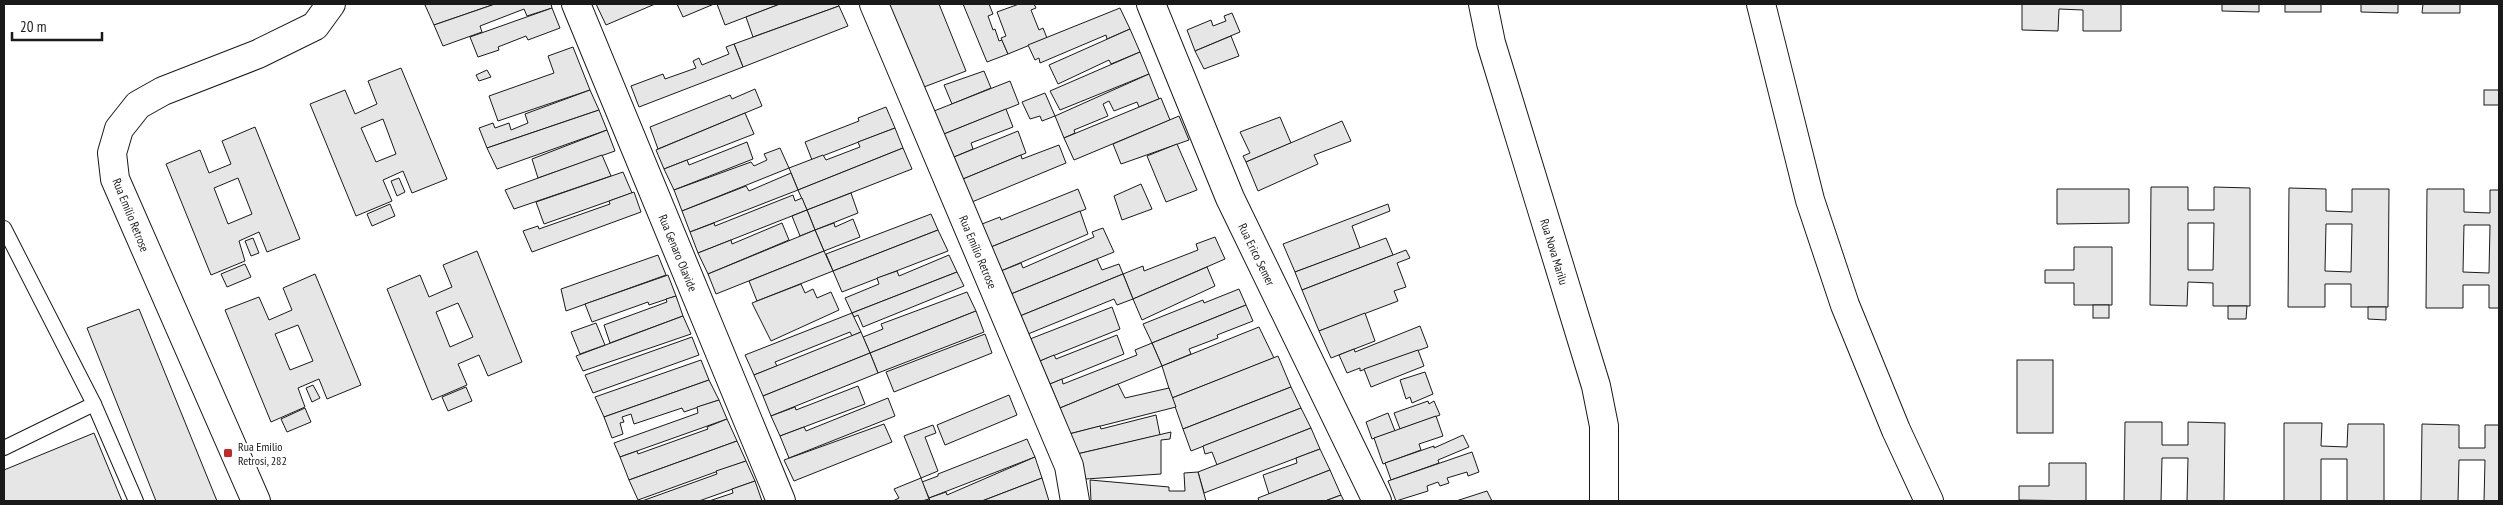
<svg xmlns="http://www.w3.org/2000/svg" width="2503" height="505" font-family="'PT Sans Narrow',sans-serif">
<rect width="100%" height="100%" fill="#fff"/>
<g fill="#e6e6e6" stroke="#1a1a1a" fill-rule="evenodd">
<path d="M428,4H495L434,25L425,5Z"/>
<path d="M495,4H551L552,8L527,16L524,9L480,26L482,32L443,46L434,25Z"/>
<path d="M596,4H655L606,25Z"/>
<path d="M677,4H714L683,17Z"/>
<path d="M717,4H780L725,25Z"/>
<path d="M780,4H838L839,6L753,37L746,17Z"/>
<path d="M889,4H939L966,71L924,87Z"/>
<path d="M963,4H989L993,14L988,16L993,30L995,29L999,41L1002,40L1008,54L987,62Z"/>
<path d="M1019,4H1034L1036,8L1031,10L1039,30L1043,28L1047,38L1008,54L1001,38L1006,36L997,12Z"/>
<path d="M2022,4H2121V31H2083V10L2059,9L2058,31L2022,30Z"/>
<path d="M2222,4H2259V12L2222,11Z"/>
<rect x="2285" y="4" width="36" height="8"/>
<path d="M2361,4H2398V13L2361,12Z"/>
<path d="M2423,4H2460V13H2422Z"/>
<path d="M839,6L848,26L743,67L734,44Z"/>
<path d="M552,8L560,28L528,40L526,36L498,47L499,50L478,57L470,37Z"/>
<path d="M1120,8L1130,29L1107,39L1106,35L1040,63L1039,58L1035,60L1028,45Z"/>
<path d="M1232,13L1240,32L1195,51L1187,30L1211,20L1213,26L1226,21L1224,16Z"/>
<path d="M1130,29L1140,52L1111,64L1109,60L1058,84L1049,65Z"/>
<path d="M1231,36L1239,56L1204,69L1195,51Z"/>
<path d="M734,44L743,67L639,107L631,86L663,74L665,79L696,68L693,61L699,58L702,65L729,54L726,47Z"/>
<path d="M573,47L590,90L498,121L489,96L554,73L548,56Z"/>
<path d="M1140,52L1149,74L1060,110L1050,91Z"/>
<path d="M401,68L447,179L412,193L403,171L383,180L392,201L356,216L310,104L345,90L355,114L377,104L368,81ZM383,119L396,154L376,162L361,128Z"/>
<path d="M487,70L491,77L479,81L476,75Z"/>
<path d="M984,71L991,88L952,104L944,85Z"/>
<path d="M1149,74L1159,99L1139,107L1137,102L1114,111L1109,101L1103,104L1108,116L1074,130L1075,133L1064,138L1055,116Z"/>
<path d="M1010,81L1019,104L944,134L934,111Z"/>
<path d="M755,89L762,106L658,149L650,127L730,95L732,99Z"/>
<path d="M590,90L599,110L487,148L479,128L493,123L495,128L509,123L511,130L528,123L525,114Z"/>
<rect x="2484" y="90" width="15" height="15"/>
<path d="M1045,93L1055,116L1042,121L1040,116L1030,119L1022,102Z"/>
<path d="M1161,98L1170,120L1074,160L1064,138Z"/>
<path d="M886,107L895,128L812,160L805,142L859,121L858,118Z"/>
<path d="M1006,109L1013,127L971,143L973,149L954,157L944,134Z"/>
<path d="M599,110L607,130L497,169L487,148Z"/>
<path d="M745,113L754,134L664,169L656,150Z"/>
<path d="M1179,116L1189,140L1121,164L1113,144Z"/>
<path d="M1280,117L1291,143L1246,162L1243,156L1250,153L1240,132Z"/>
<path d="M1342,121L1351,141L1314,155L1318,164L1258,191L1246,162Z"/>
<path d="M255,127L300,239L267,252L259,232L239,241L245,261L211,275L166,164L200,150L209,173L231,164L222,141ZM238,178L252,214L228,224L214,188Z"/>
<path d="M895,128L903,148L798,190L789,168L823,155L826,160L860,147L858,142Z"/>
<path d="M607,130L615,151L538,178L532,159Z"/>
<path d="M1018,131L1026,153L963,179L954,157Z"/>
<path d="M747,142L753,159L674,190L664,169L687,160L689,165Z"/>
<path d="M1177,144L1197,190L1166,202L1147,156Z"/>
<path d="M1059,145L1066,163L972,202L963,179L1021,155L1022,159Z"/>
<path d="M780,148L789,168L682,211L674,190L751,162L754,166L767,160L764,154Z"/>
<path d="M903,148L912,169L807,210L798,190Z"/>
<path d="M602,155L611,176L514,209L505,190Z"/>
<path d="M623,172L632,193L544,224L536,202Z"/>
<path d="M791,173L798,190L690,232L682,211L746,186L749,191Z"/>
<path d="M399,178L405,192L397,196L391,181Z"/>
<path d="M1141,184L1152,209L1122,220L1114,196Z"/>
<path d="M2151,187H2188V210H2214V187L2250,188V306H2213V283L2188,282L2187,306L2150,305ZM2188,223H2214L2213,270H2188Z"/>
<path d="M2289,188L2326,189V211L2352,212V189H2389L2388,307H2351V284H2325V307H2288ZM2326,224H2352L2351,272L2325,271Z"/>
<path d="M1078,189L1086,209L991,247L982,224L1000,217L1001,220Z"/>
<path d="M2057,189H2129V223L2057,224Z"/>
<path d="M2427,189H2464V212L2490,213V190H2499V308H2489V285H2463V308H2426ZM2464,225H2490L2489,273L2463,272Z"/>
<path d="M634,192L641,212L532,252L523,231L538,226L539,229L610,204L609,201Z"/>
<path d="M851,193L858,213L815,230L807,210Z"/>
<path d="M793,195L795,201L802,198L807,210L698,253L690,232L714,223L715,226Z"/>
<path d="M390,204L395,216L372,226L367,214Z"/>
<path d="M1388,204L1390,211L1352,226L1360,248L1295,272L1283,244Z"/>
<path d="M807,210L815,230L800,236L792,216Z"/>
<path d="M1080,211L1088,234L1001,271L991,247Z"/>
<path d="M931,214L938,230L833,271L826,254Z"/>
<path d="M853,219L860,237L824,251L815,230L834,223L835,227Z"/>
<path d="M782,223L789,240L708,274L698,253L731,240L732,244Z"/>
<path d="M1103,228L1114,252L1011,294L1001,271L1021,263L1023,268L1094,237L1092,232Z"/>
<path d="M815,230L824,251L716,294L708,274Z"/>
<path d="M938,230L948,251L842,292L833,271Z"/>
<path d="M1215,237L1225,259L1133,299L1123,274L1143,266L1144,271L1198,250L1196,244Z"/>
<path d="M253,238L259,253L251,256L245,241Z"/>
<path d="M1386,238L1393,255L1302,290L1295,272Z"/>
<path d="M2074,247H2112V305H2074V283H2045V270H2074Z"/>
<path d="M1406,250L1410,258L1397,263L1406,287L1394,291L1398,301L1319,331L1302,290Z"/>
<path d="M477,251L522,362L488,376L479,355L458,364L467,385L432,400L387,289L420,275L429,297L452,287L443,265ZM458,303L473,337L450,347L436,312Z"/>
<path d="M824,251L833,271L757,301L749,281Z"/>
<path d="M658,255L666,275L566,311L561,289Z"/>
<path d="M949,255L957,272L852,313L845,298L879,284L877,278L897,271L899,276Z"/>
<path d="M1097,259L1102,270L1119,264L1123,274L1020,316L1011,294Z"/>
<path d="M245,264L251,277L227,287L221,274Z"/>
<path d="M1207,267L1215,286L1142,320L1133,299Z"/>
<path d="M957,272L964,286L863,327L858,315L854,317L852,313Z"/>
<path d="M315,274L361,385L327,399L319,379L298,388L305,407L271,422L225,310L259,297L269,320L292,310L283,288ZM298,325L313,361L290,370L275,334Z"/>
<path d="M1123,274L1133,299L1117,305L1114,299L1028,334L1020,316Z"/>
<path d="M668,275L676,296L649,305L648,302L592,322L585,304Z"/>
<path d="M801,284L805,293L813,289L817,298L831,292L839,310L771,341L752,303Z"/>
<path d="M1239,289L1246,305L1152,343L1143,324L1203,300L1204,303Z"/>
<path d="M967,292L976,311L870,353L863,337L883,329L881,324Z"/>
<path d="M676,296L683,316L610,343L604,325L667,302L666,299Z"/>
<path d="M1246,305L1253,321L1217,335L1218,338L1189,349L1191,354L1162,366L1152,343Z"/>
<rect x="2093" y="305" width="16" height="13"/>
<path d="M2228,306H2247L2246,319H2228Z"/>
<path d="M1112,307L1120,329L1040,361L1030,339Z"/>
<path d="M2368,307H2386V320L2368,319Z"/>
<path d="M139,309L217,501H156L87,328Z"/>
<path d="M976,311L984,332L878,373L870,353Z"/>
<path d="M852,313L861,332L852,336L850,332L775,362L777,366L754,375L745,355Z"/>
<path d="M1365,313L1375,341L1331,358L1319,331Z"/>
<path d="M683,316L691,334L583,371L576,356Z"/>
<path d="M596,323L605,345L580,354L571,332Z"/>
<path d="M1420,326L1428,347L1360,371V368L1347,373L1339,355L1354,349L1355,352Z"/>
<path d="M1259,327L1274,358L1172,398L1162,366Z"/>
<path d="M861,332L870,353L763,396L754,375Z"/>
<path d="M985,334L992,353L894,392L886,372Z"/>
<path d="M1117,335L1124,354L1050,384L1040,361L1054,355L1056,359Z"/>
<path d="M692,337L699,355L593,393L585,375Z"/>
<path d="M1152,343L1162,366L1060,408L1050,384L1062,379L1063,384L1137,355L1135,350Z"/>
<path d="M1418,350L1424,366L1371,387L1364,369Z"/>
<path d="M870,353L878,373L771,416L763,396Z"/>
<path d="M1278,356L1291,387L1183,429L1172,398Z"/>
<path d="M701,360L709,380L604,417L595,397Z"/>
<rect x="2017" y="360" width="36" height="73"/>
<path d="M1425,372L1433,394L1412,403L1410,397L1406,399L1400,380Z"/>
<path d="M709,380L719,400L684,412L682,408L634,424L631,414L622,417L624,422L620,423L623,434L612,438L604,417Z"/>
<path d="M1118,384L1125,398L1169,388L1176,407L1069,434L1060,408Z"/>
<path d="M313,385L320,398L312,402L306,388Z"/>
<path d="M858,386L865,404L780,436L771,416L795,407L796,410Z"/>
<path d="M466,387L472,401L448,411L442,397Z"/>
<path d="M1291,387L1301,408L1191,451L1183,429Z"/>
<path d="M1009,395L1017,415L945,445L937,425Z"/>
<path d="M888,398L895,416L789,458L780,436L804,427L806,431Z"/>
<path d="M719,400L727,419L620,457L614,443L698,413L697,407Z"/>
<path d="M1428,401L1429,404L1434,401L1440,415L1400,429L1394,413Z"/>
<path d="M305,408L311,422L287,432L281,419Z"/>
<path d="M1301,408L1311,428L1217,465L1212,452L1205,454L1203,446Z"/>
<path d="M1388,413L1395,431L1372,439L1366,422Z"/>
<path d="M1156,415L1160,435L1077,454L1069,434L1100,426L1101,429Z"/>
<path d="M1436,416L1443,436L1419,444L1421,450L1383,464L1374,438Z"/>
<path d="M727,419L737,441L629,480L620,457L637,451L638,454L708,429L707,427Z"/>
<path d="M2125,422H2162V445H2188V422L2225,423L2224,501H2187L2188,458H2162L2161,501H2124Z"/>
<path d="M2284,423H2322L2321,446L2347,447L2348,424H2384V501H2347V459H2321V501H2284Z"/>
<path d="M884,424L892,442L794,481L784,460Z"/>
<path d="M2422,424L2459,425V448H2485V425H2499V501H2484L2485,460H2459L2458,501H2421Z"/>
<path d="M933,425L936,433L925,437L938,471L921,478L904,436Z"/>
<path d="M1311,428L1320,449L1204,493L1198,472Z"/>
<path d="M1171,432L1170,439L1161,440V474L1086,479L1077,454Z"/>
<path d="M94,433L122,501H4V470Z"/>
<path d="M1463,435L1469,447L1438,460L1439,463L1391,480L1385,463L1434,446V448Z"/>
<path d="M1027,439L1035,457L929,498L922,482L938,476V474Z"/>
<path d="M737,441L746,461L638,500L629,480Z"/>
<path d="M1320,449L1330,470L1269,494L1263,475L1297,463L1296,458Z"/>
<path d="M1472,452L1479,472L1468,476L1467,472L1447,478L1449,483L1440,486L1438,482L1427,486L1428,491L1396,501L1388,481Z"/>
<path d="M1035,457L1042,478L982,501H930L929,498L946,492L947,495Z"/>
<path d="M746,461L755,481L699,501H642L717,474L716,471Z"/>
<path d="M2049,463H2086V501L2019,500V486H2049Z"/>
<path d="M1330,470L1341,495L1325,501H1259L1258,498Z"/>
<path d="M1198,472L1206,501H1091L1090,480L1169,487V491H1185L1184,473Z"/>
<path d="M921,478L929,499L922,501H893L899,498L894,489Z"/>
<path d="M1042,478L1049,501H982Z"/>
<path d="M755,481L762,501H709L733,493L732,489Z"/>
<path d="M1487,491L1492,501H1456Z"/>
<path d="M1341,495L1344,501H1325Z"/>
</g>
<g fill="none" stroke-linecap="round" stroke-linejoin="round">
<g stroke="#1a1a1a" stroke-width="16">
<g id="service">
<path d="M4,228L94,404L136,501"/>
<path d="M4,448L94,404"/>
</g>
</g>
<g stroke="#1a1a1a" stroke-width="30">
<g id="minor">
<path id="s1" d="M576,4L781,501"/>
<path id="s2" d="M874,4L1069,466L1075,501"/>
<path id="s3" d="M1151,4L1230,198L1377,501"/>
<path id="s4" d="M1483,4L1491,43L1596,386L1604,426V501"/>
<path d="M1761,4L1810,200L1845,305L1896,430L1929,501"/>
<path d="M256,501L115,179L112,153L119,129L138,105L163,91L258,54L315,26L331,4"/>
</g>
</g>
<use href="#service" stroke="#fff" stroke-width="14"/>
<use href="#minor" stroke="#fff" stroke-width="28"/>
</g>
<rect fill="#c62828" stroke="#fff" stroke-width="2" x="223" y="448" width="10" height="10" rx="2.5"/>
<g text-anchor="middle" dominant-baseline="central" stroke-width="4" stroke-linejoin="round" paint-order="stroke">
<g font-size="12" fill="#1a1a1a" stroke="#fff">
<text transform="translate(131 215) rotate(68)">Rua Emílio Retrose</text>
<text stroke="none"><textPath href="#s2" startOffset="269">Rua Emílio Retrose</textPath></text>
<text stroke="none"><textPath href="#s4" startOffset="258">Rua Nova Marilu</textPath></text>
<text stroke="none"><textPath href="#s1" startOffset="269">Rua Genaro Olavide</textPath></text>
<text stroke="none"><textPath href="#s3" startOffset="272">Rua Erico Semer</textPath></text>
</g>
<g font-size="12" fill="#1a1a1a" stroke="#fff" text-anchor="start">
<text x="238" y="446">Rua Emilio<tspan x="238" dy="14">Retrosi, 282</tspan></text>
</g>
</g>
<rect width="2503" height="505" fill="none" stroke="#1a1a1a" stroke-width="10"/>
<path d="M12 32v8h90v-8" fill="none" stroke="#1a1a1a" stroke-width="2.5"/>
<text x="20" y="32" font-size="15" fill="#1a1a1a" stroke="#ffffff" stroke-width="4" paint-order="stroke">20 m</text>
</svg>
